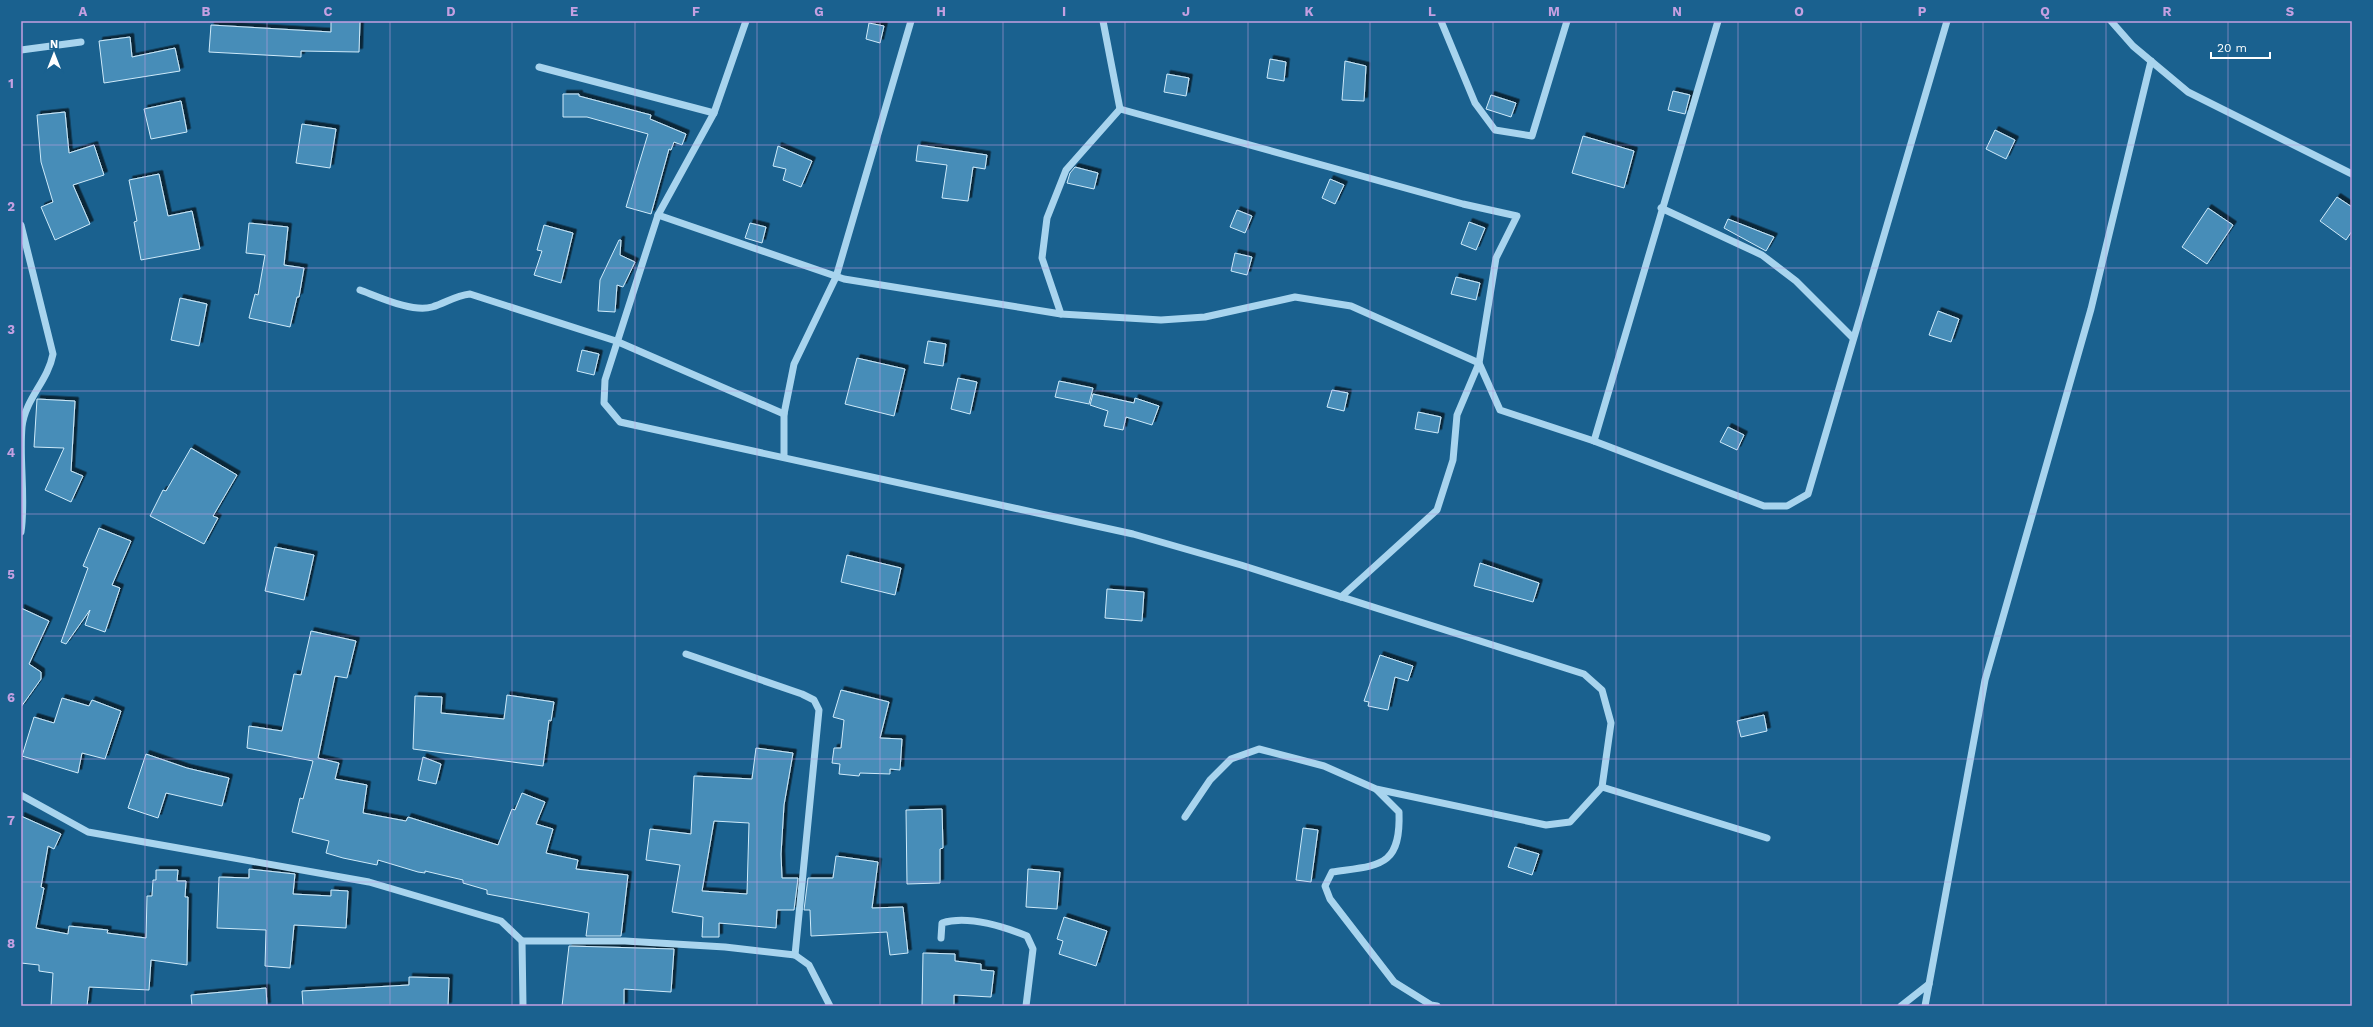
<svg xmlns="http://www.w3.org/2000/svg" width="2373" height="1027" font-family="'Work Sans',sans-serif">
<defs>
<filter id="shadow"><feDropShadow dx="3.5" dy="-3.5" stdDeviation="0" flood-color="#0009"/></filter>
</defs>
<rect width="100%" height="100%" fill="#1a618f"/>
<g fill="#478db8" stroke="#ceeafa" fill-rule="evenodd" filter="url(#shadow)">
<path d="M331,21H360L359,52L301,51V57L209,52L211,25L331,32Z"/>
<path d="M869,23L884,26L880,43L866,39Z"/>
<path d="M130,37L132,57L175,48L180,71L104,83L99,41Z"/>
<path d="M1270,59L1286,62L1284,81L1267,78Z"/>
<path d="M1345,61L1366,66L1364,101L1342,100Z"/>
<path d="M1167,74L1189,78L1186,96L1164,92Z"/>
<path d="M1673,91L1690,95L1685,114L1668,110Z"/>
<path d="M563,94H579V96L651,115L650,119L686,134L682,145L674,142L671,150L669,149L651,214L626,207L648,134L587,117H563Z"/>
<path d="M1491,95L1516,103L1511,117L1486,109Z"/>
<path d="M181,101L187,132L151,139L144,109Z"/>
<path d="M65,112L69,153L94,145L104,175L73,185L90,224L55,240L41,207L53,202L41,162L37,115Z"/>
<path d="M302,124L336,129L330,168L296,163Z"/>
<path d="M1995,130L2015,140L2006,159L1986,149Z"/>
<path d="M1583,136L1634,151L1624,188L1572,173Z"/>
<path d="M918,145L987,155L985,169L973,167L968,201L942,198L947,165L916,161Z"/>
<path d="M778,146L812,161L801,187L783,180L786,169L773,166Z"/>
<path d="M1075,167L1098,173L1094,189L1067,183L1070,173Z"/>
<path d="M159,174L168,216L192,211L200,249L141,260L134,222L137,221L129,180Z"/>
<path d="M1330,179L1344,185L1335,204L1322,198Z"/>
<path d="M2337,197L2352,207V231L2346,240L2320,221Z"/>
<path d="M2208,208L2233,225L2207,264L2182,247Z"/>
<path d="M1237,210L1252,216L1245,233L1230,227Z"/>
<path d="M1728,219L1774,237L1766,251L1724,228Z"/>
<path d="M1469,222L1485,228L1476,250L1461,244Z"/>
<path d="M249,223L288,227L284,265L304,268L299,297H297L290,327L249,318L255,294L258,295L265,255L246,253Z"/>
<path d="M750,223L766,227L762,243L745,238Z"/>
<path d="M544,225L573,233L561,283L534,275L542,251L537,250Z"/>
<path d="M619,240H621L620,255L635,262L623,287L617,285L615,312L598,311L600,280Z"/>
<path d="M1235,253L1252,257L1247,275L1231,271Z"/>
<path d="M1456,277L1480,283L1476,300L1451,294Z"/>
<path d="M180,298L207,304L199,346L171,340Z"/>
<path d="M1938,311L1959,319L1951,342L1929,335Z"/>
<path d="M928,341L946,344L943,366L924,363Z"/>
<path d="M582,350L599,354L594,375L577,371Z"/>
<path d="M857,358L905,369L894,416L845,404Z"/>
<path d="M958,378L977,382L970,414L951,409Z"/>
<path d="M1059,381L1093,388L1089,404L1055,397Z"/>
<path d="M1332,390L1348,393L1344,411L1327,407Z"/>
<path d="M1093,394L1134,403L1135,398L1159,406L1152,425L1126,417L1123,430L1104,426L1108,411L1090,405Z"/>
<path d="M37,399L75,401L71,471L83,476L71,502L45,490L64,448L34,447Z"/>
<path d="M1418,412L1441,417L1438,433L1415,429Z"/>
<path d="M1728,427L1744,435L1737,450L1720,442Z"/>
<path d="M191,448L237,475L213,516L218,518L204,544L150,516L163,490L166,491Z"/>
<path d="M99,528L131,541L112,585L120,588L105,632L85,625L90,610L66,644L61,642L88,568L83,566Z"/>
<path d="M275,547L314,555L304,600L265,591Z"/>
<path d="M847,555L901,568L895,595L841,582Z"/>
<path d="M1480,563L1539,583L1533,602L1474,586Z"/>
<path d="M1107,589L1144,592L1142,621L1105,618Z"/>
<path d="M21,608L49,621L29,664L41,672V679L21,707Z"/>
<path d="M311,631L356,641L347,678L335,676L318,758L339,763L335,779L367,785L363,813L406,821L408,817L498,845L512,809L515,810L522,793L545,802L536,824L553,829L546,853L578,860L576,869L628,875L621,936H586L589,913L487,894V890L463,883V880L425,871V873L418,872L378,860L377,865L343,858L326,853L329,841L292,832L300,798L303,799L313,761L247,748L249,726L282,731L294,674L301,675Z"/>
<path d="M1380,655L1413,666L1408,681L1395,677L1388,710L1368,706L1369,702L1364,701Z"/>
<path d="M841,690L889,702L880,738L902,739L900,770L890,769V774L860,773L859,776L839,774L840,764L832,763L834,748H841L844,720L833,717Z"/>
<path d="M507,695L554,702L551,721L549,720L543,766L413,749L415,696L442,697L441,713L504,719Z"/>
<path d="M62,698L89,706L92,700L121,711L105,759L82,753L78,773L22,756L34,717L54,723Z"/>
<path d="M1764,715L1767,731L1741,737L1737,721Z"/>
<path d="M756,748L793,753L784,805L781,854L782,878H798L794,910H777L776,928L719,923V937H702L703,917L672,912L680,865L646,860L650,829L691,834L694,776L752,779ZM714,821L749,823L747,894L702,891Z"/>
<path d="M146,754L187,768L229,778L222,806L166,793L158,818L128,808Z"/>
<path d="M423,757L441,764L436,784L418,780Z"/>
<path d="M942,809L943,848L940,849V883L907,884L906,810Z"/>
<path d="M21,816L61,834L54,849L48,846L41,887L44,888L36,928L68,934L69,926L108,930L107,933L146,938L147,896H152L153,880H156V870H178L177,881H186L185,897H188L187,965L151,960L149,990L89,987L87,1006H51L53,973L39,971V965L21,963Z"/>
<path d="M1303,828L1318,830L1311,882L1296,880Z"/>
<path d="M1515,847L1539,854L1532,875L1508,867Z"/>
<path d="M836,856L878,862L872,908L903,907L908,953L890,955L887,932L811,936L810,910H804L808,878H833Z"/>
<path d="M249,869L295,874L293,894L331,896V890L348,891L346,928L294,925L290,968L265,966L266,930L217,928L219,877L249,878Z"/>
<path d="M1028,869L1060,872L1057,909L1026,907Z"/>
<path d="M1064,917L1107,931L1096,966L1059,954L1063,941L1057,939Z"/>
<path d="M569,946L674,949L671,992L624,989V1006H562Z"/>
<path d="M923,953L955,954V961L981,964V970L994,971L991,997L954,995V1006H922Z"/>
<path d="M409,977L449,978L448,1006H303L302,991L409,985Z"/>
<path d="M266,988L267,1006H192L191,995Z"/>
</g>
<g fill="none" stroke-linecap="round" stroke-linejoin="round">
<g stroke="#a8d4ee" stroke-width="7">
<path d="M746,21L714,113L658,215L605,380L604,403L620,422L1133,534L1241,565L1584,674L1602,690L1611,723L1602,787L1570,822L1546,825L1376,789L1324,766L1259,749L1231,759L1210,780L1185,817"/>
<path d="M1103,21L1120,109"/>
<path d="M1441,21L1475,103L1495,130L1532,136L1567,21"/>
<path d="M2111,21L2133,46L2188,92L2352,174"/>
<path d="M21,50L81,42"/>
<path d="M539,67L714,113"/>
<path d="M1120,109L1463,204L1517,216L1496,258L1479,363L1457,415L1453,460L1437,510L1341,597"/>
<path d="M1661,208L1762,255L1796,281L1852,337"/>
<path d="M658,215L844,279L1061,314L1161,320L1205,317L1295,297L1351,306L1479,363L1500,410L1594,441L1764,506H1787L1808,494L1947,21"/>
<path d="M21,225L53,354C48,381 25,399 22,427C19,462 26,498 21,532"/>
<path d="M360,290C379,297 413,313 432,307C446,303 454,296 470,294L616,341L784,414"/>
<path d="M1061,314L1042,258L1047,218L1066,170L1120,109"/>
<path d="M1594,441L1718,21"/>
<path d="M784,457V414L794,364L836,277L911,21"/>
<path d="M686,654L802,694L814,700L819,710L795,955"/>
<path d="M1602,787L1767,838"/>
<path d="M1377,790L1399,812C1401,868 1379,865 1332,872L1325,886L1330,899L1394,982L1431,1005L1437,1006"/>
<path d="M21,795L88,832L369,882L501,921L522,941L523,1006"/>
<path d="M941,938L942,923C968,915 1002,926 1027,936L1033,949L1026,1006"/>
<path d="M522,941H625L725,947L795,955L809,965L830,1006"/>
<path d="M1901,1006L1929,984"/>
<path d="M1925,1006L1985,680L2091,309L2151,61"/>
</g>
</g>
<path fill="none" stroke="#c4a0e2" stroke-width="1" stroke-opacity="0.55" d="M145,21V1006M267,21V1006M390,21V1006M512,21V1006M635,21V1006M757,21V1006M880,21V1006M1003,21V1006M1125,21V1006M1248,21V1006M1370,21V1006M1493,21V1006M1616,21V1006M1738,21V1006M1861,21V1006M1983,21V1006M2106,21V1006M2228,21V1006M21,145H2352M21,268H2352M21,391H2352M21,514H2352M21,636H2352M21,759H2352M21,882H2352"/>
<rect width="2373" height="1027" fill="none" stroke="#1a618f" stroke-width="44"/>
<g transform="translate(54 54)" stroke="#1a618f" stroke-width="3" paint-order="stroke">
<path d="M0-3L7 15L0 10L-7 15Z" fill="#ffffff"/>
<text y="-6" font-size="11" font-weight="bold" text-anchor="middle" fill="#ffffff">N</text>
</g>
<path d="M2211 52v6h59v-6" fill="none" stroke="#ffffff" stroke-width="2"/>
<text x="2217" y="52" font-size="12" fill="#ffffff" stroke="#1a618f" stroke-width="3" paint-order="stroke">20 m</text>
<rect x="22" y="22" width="2329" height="983" fill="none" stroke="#c4a0e2" stroke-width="1.5"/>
<g font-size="13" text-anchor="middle" font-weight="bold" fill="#c4a0e2">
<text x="83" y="16">A</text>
<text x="206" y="16">B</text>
<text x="328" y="16">C</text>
<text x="451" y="16">D</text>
<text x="574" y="16">E</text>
<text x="696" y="16">F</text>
<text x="819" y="16">G</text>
<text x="941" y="16">H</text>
<text x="1064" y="16">I</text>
<text x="1186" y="16">J</text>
<text x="1309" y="16">K</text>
<text x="1432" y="16">L</text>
<text x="1554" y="16">M</text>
<text x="1677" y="16">N</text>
<text x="1799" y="16">O</text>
<text x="1922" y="16">P</text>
<text x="2045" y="16">Q</text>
<text x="2167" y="16">R</text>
<text x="2290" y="16">S</text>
<text x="11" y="88">1</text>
<text x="11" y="211">2</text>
<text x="11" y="334">3</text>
<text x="11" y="457">4</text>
<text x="11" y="579">5</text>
<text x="11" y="702">6</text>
<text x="11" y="825">7</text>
<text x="11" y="948">8</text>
</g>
</svg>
